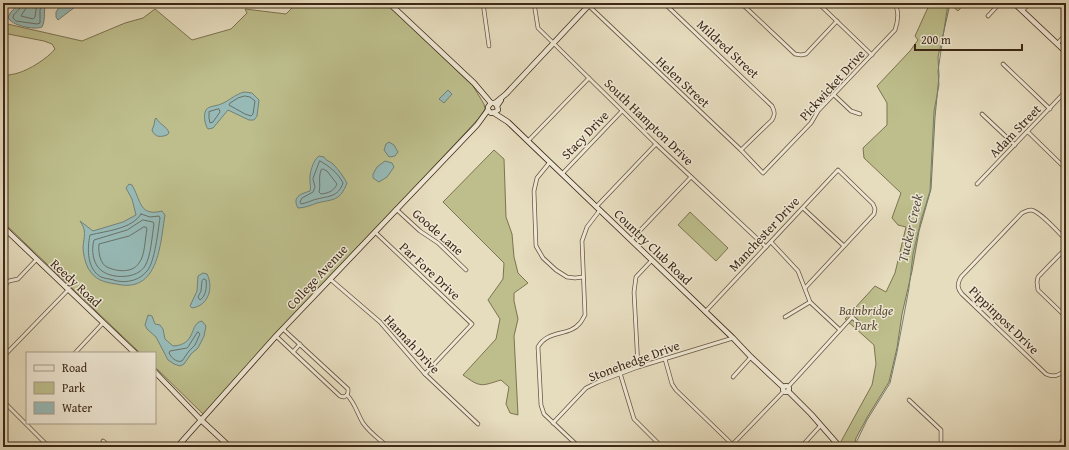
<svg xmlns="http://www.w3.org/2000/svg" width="1069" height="450" font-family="'Gentium Book Plus',serif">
<rect width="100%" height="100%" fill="#e6dcbe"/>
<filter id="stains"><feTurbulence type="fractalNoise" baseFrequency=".005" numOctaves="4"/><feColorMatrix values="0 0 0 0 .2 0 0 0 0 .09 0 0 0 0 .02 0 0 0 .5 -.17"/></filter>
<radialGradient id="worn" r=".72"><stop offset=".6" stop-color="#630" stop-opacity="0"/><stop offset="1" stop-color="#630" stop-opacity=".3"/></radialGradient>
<g fill="#bdbe8c" stroke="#7d7351">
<path d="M297,3H386L473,86L484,104L485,109L479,118L204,415L155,367V353H140L3,222V78C8,74 12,75 18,73C29,70 48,58 55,49L52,44L44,41L3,33V23L82,41L125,23L143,18L155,9L192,40L231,29L247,13L245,9L286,14Z"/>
<path d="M930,3H965L958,11L950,4L938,57L939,76L935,117L931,189L919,231L912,271L902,314L897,348L889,382L868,416L856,438L854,447H838L872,385L876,364L874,345L845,319L875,286L886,292L895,273L906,227L898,225L892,218L901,193L864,158L863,148L887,125V103L877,86L910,51L918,40L915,36Z"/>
<path d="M494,150L504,159L506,217L512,234L514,257L518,273L528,283L514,293V301L518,319L514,336L518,415L510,413L506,404L509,387L501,380C481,386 481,388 463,375L496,339L500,319L488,300L503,279L504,263L443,202Z"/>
<path d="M690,212L728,248L716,261L678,225Z"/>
</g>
<g fill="#97bab7" stroke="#738077">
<path d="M20,3H46C43,11 46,19 42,27C35,30 11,26 8,17L11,12Z"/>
<path d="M62,3H83L75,7L58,20L56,17V12Z"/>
<path d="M448,90L452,94L444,103L439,99Z"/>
<path d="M244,92L252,93L259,100L257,116L254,120H249L228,110L213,128L208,129C205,125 203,115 206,110C208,106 217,106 221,104C229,101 234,95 244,92Z"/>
<path d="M156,118C160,125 167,126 169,133L167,135C161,137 155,138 152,130L154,125L155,119Z"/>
<path d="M389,142L394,145L398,152L395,156L389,157L384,150L386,144Z"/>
<path d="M319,156L324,157C326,161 330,161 333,164C339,170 343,176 347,183C340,201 334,199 317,203C311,205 305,208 298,208C292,197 300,194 310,191C311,186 310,185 310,181C309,174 313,160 319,156Z"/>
<path d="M385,161L392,163L394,167L387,177L379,182L373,178V174L377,167Z"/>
<path d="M129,184L132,185C141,200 139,217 162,211L165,215C160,244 159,294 116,284C103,282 95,280 88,268C85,262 83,253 83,247C84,236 87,231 80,221L93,231L123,222L136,215L132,199L126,188Z"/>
<path d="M203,273L207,274C214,288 208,306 192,308L190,306L197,291L198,276Z"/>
<path d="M148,315L152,316L155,324L160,325L163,329L165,339L173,346C197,345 189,323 202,321L206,326L204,336L198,348L191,354L184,364L180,366L174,364L168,360L156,337L147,329L145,325Z"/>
</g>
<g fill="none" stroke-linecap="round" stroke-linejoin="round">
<g stroke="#6a7166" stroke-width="1">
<path d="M22,3C22,10 13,12 13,18L16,21L37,24L40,23V10L42,3"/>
<path d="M27,3L26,8L21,16L33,19L35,17L37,3"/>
<path d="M245,96L250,97L255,101L253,114L251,116L245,114L229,105L230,103L238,98Z"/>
<path d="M219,109L220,112L213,122L210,123L209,118V112Z"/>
<path d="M320,161C329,166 338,173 343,183C338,197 329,196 317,199C312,200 307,203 301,204L300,202L302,198L313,192L315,187L313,179Z"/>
<path d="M323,169L327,171L337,184C334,191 329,193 321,194L319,192C321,184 318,179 321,170Z"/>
<path d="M141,214L150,217L159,216L160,218C158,230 155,262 147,271C140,280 128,283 117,281C112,279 106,279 101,277C87,269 87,249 90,235C106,231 132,229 141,214Z"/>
<path d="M143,220L153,222L154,224C152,236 151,256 145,266C137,279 113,279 102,271C93,265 91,250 94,240L127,230Z"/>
<path d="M144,227H146L147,229C145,238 145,256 139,263C133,273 117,272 107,267C100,264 98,251 99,244L129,236Z"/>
<path d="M204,279L206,280C207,287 206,296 200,300L198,297L201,291L202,281Z"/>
<path d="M198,332L200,334L195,345L189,351L182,361C176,363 171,357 169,353L170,351L187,348Z"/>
</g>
<path stroke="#738077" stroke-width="1" d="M854,447L867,420L890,383L897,352L909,288L913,254L921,220L930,191L934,111L939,85L938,71L948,3"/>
<g stroke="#675540" stroke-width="4.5">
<g id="street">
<path d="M483,3L489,46"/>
<path d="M534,3L538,28L656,144L766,247"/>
<path d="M664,3L772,106C775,112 775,115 772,120L741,150"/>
<path d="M741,3L795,54L801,55L806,54L837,21"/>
<path d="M818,3L872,55"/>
<path d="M589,6L741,150L763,173L811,123L818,111L895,30C898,21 900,11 894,3"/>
<path d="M1022,11L1030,3"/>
<path d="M988,16L1000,3"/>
<path d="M1057,44L1066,34"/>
<path d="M1003,64L1050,109"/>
<path d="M834,95L851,111L860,114"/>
<path d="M982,114L1015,145"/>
<path d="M1028,132L1066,169"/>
<path d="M528,141L589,78"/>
<path d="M550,162L537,178L534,191L536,246L543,258L556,270L567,277L575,278L583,277"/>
<path d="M562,174L622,111"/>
<path d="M977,184L1066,91"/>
<path d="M596,207L656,144"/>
<path d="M803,208L844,246"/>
<path d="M396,209L420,231L438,243L466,270"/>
<path d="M375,232L472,324L425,374"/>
<path d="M631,240L691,177"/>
<path d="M1066,240C1059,233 1040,211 1031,210C1027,210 1025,212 1022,213L961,277C957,284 957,288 962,294L1046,374C1054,378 1059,375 1066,370"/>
<path d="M771,242L798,271L810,302L840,330"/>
<path d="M1066,248L1038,277L1037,282L1038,290L1066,317"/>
<path d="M330,279L380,322L425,374L478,424"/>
<path d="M3,287L9,281L18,279L36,260"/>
<path d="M705,312L838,170L873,204L875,209L874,214L805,288"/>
<path d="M785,317L810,302"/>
<path d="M283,329L348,389V392L347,395"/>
<path d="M276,336L340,396L344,397L347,395"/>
<path d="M293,352L300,344"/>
<path d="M75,353L103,323"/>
<path d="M3,357L68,290"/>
<path d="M665,359L672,384L676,390L733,445"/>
<path d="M638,367L634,292L636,277L652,260"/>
<path d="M620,373L634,419L660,445"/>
<path d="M733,377L751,357"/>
<path d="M788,387L852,317L863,327"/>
<path d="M347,395C355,403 357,413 363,423C369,432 379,439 388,447"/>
<path d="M909,400L941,430V447"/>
<path d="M3,401L49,447"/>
<path d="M553,423L586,388L598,382L638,367L733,338"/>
<path d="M103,441L110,447"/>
<path d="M506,447V445"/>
<path d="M579,447L544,414L541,405L538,347C548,329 569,337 580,323C582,321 583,318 585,315L582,241L587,227L600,210"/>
<path d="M730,447L784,391"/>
<path d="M801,447L821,425"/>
<path d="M1058,447L1066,435"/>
</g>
</g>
<g stroke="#3d2816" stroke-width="6">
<g id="secondary">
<path d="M389,3L474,83L491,103"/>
<path d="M1014,3L1066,52"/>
<path d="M495,103L506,94L591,3"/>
<path d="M497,106L495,103H491L488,107V110L491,113L495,112L498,110L497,106L501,100"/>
<path d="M494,113L508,122L733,338L751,357L783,387"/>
<path d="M3,227L135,353"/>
<path d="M155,372L201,420L230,447"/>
<circle cx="786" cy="389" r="3"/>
<path d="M788,391L811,414L840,447"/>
<path d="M177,447L276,336L477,125L488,110"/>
</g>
</g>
<use href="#street" stroke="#efe8d5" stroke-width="3"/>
<use href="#secondary" stroke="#efe8d5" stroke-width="4.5"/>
</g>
<g text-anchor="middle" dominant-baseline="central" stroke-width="3" stroke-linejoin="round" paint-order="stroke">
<g font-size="13" fill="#3d2816" stroke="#efe8d5">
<text transform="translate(728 49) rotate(43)">Mildred Street</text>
<text transform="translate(683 82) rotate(43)">Helen Street</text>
<text transform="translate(832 85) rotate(-48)">Pickwicket Drive</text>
<text transform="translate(649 122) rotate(44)">South Hampton Drive</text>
<text transform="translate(1015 131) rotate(-46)">Adam Street</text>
<text transform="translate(585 135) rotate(-46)">Stacy Drive</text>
<text transform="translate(438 232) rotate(41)">Goode Lane</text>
<text transform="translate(764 234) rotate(-47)">Manchester Drive</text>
<text transform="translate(653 247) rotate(44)">Country Club Road</text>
<text transform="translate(430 271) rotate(43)">Par Fore Drive</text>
<text transform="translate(317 277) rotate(-47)">College Avenue</text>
<text transform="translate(76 283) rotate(43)">Reedy Road</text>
<text transform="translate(1004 320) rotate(44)">Pippinpost Drive</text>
<text transform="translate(412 344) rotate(47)">Hannah Drive</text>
<text transform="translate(634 361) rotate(-20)">Stonehedge Drive</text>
</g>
<g font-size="13" font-style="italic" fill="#5d4e34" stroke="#efe8d5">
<text x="866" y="310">Bainbridge<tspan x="866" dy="15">Park</tspan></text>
</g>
<g font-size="14" font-style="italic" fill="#544c3e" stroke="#efe8d5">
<text transform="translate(910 228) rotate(-77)">Tucker Creek</text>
</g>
</g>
<rect width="1069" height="450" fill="none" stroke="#e6dcbe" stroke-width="16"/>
<rect x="4" y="4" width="1061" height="442" fill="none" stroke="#3d2816" stroke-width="2"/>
<rect x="8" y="8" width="1053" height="434" fill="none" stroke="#3d2816"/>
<rect x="26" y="352" width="130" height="72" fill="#efe8d5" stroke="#a89b89"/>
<rect x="34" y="365" width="20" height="6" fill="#efe8d5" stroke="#a89b89"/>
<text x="62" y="372" font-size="12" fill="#3d2816">Road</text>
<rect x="34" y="382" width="20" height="12" fill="#bdbe8c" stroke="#a89b89"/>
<text x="62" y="392" font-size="12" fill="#3d2816">Park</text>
<rect x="34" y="402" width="20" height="12" fill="#97bab7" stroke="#a89b89"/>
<text x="62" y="412" font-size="12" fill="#3d2816">Water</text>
<path d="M915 44v6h107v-6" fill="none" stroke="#3d2816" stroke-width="2"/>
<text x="921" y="44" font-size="12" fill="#3d2816" stroke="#efe8d5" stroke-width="3" paint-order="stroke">200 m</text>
<rect width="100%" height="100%" filter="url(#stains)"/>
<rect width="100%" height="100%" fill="url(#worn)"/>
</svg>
